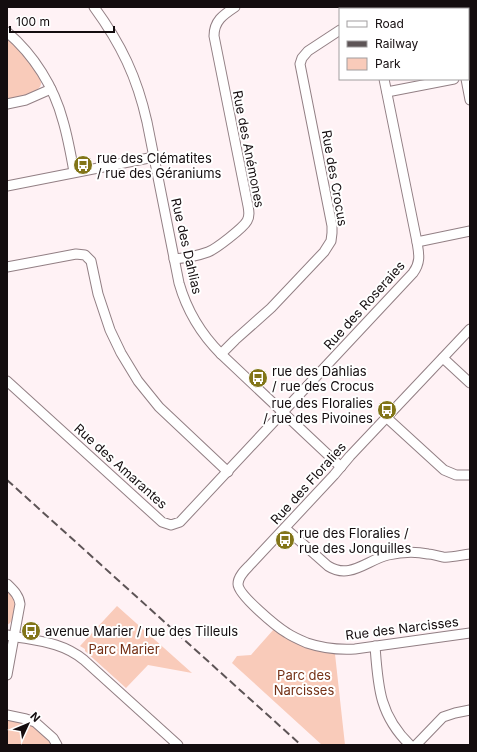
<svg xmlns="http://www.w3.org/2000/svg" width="477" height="752" font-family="Inter,sans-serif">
<rect width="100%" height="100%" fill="#fff2f5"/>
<g fill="#f9cbba">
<path d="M7,38C15,46 41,73 41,83C41,85 40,87 39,88C32,97 17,97 7,100Z"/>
<path d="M7,591L15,599V603L12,620L10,623L7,625Z"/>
<path d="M117,606L192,673L148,665L126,688L85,651V649L80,646Z"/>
<path d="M274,629L308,648L319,651L335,654L345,745H322L232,663L237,656L251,655Z"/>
<path d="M10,720L31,725L49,741L51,745H7V721Z"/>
</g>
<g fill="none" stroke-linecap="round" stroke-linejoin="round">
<g stroke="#927f84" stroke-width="11">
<g id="minor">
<path d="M94,7C121,44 137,77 147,122L179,283C187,311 201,334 221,354L341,467"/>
<path d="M360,7L361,9"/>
<path d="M448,7L449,9"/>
<path d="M7,32C34,55 54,87 63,121C68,138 71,155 74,172"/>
<path d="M466,79L470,100"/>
<path d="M387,92L454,79"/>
<path d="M7,104L26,100L51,89"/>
<path d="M7,186L154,157"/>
<path d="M417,242L470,231"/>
<path d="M174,259C185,258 197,256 208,252C216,249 243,228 247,221C250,216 249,211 248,206L214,36C214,21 223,15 235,7"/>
<path d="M7,267L76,254L85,255L91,261L98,294L110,330L121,353L138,381L159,407L228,472"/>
<path d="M470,329L350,456L334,475L249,566C244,571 238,577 238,584C238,595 277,627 287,633C293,637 300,640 307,643C322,648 338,650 355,649L470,633"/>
<path d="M221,354L235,340L271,308L324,252L331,241L332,233V226L300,64L302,58L308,51L340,30"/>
<path d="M443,358L470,383"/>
<path d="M7,381L162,522L171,525L180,522L413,273C421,262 419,254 417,242L384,79"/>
<path d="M386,417L444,470L456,475H470"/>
<path d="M285,528L328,566C350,580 367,560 388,555C401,552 414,551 428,554C433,554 437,556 443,557C451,558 461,555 470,554"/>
<path d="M7,584C13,590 19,595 20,604L7,675"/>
<path d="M7,635C35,641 61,641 84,660L178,745"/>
<path d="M375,646C378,686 379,715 410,745"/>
<path d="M7,715L26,719L35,722L53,738L57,745"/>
<path d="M416,745L443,717L455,713L470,710"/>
</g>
</g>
<use href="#minor" stroke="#fff" stroke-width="9"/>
<path stroke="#5d5456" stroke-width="2" stroke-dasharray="8 4" stroke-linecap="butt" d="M7,480L301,745"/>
</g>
<defs>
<g id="bus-disc" transform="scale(1)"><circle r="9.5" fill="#827518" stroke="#fff"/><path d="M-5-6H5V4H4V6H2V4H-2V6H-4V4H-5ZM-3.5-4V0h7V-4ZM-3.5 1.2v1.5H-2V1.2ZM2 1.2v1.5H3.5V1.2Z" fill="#fff"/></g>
</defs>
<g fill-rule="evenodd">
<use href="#bus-disc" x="83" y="165"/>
<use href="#bus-disc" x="258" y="378"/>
<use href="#bus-disc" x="387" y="410"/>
<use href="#bus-disc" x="285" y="540"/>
<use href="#bus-disc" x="31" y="631"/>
</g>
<g text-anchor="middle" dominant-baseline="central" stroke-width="4" stroke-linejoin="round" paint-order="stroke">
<g font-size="13" fill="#140d0f" stroke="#fff">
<text transform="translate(249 149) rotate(79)">Rue des Anémones</text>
<text transform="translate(335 178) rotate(80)">Rue des Crocus</text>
<text transform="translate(187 246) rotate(77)">Rue des Dahlias</text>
<text transform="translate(364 305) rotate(-48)">Rue des Roseraies</text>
<text transform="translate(121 466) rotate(42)">Rue des Amarantes</text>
<text transform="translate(308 483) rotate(-48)">Rue des Floralies</text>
<text transform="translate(402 628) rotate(-7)">Rue des Narcisses</text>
</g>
<g font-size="13" fill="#140d0f" stroke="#fff" text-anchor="start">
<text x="97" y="158">rue des Clématites<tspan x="97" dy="15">/ rue des Géraniums</tspan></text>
<text x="272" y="371">rue des Dahlias<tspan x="272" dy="15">/ rue des Crocus</tspan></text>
<text x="373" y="403" text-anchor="end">rue des Floralies<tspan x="373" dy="15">/ rue des Pivoines</tspan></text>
<text x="299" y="533">rue des Floralies /<tspan x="299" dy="15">rue des Jonquilles</tspan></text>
<text x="45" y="631">avenue Marier / rue des Tilleuls</text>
</g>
<g font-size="13" fill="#743015" stroke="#fff">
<text x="124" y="649">Parc Marier</text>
<text x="304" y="675">Parc des<tspan x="304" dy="15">Narcisses</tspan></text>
</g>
</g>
<rect width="477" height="752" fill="none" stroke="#140d0f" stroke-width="16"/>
<rect x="339" y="8" width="130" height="72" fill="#ffffff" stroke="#a19e9f"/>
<rect x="347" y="21" width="20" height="6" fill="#ffffff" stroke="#a19e9f"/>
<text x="375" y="28" font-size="12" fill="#140d0f">Road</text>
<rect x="347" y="41" width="20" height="6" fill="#5d5456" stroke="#a19e9f"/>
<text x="375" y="48" font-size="12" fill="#140d0f">Railway</text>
<rect x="347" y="58" width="20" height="12" fill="#f9cbba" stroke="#a19e9f"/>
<text x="375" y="68" font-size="12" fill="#140d0f">Park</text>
<g transform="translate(28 724) rotate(46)" stroke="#ffffff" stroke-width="3" paint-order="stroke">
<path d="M0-3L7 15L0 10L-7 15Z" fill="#140d0f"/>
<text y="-6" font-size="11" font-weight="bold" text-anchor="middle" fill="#140d0f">N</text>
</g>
<path d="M10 26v6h104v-6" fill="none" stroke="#140d0f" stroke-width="2"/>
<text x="16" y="26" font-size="12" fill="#140d0f" stroke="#ffffff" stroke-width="3" paint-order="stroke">100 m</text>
</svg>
